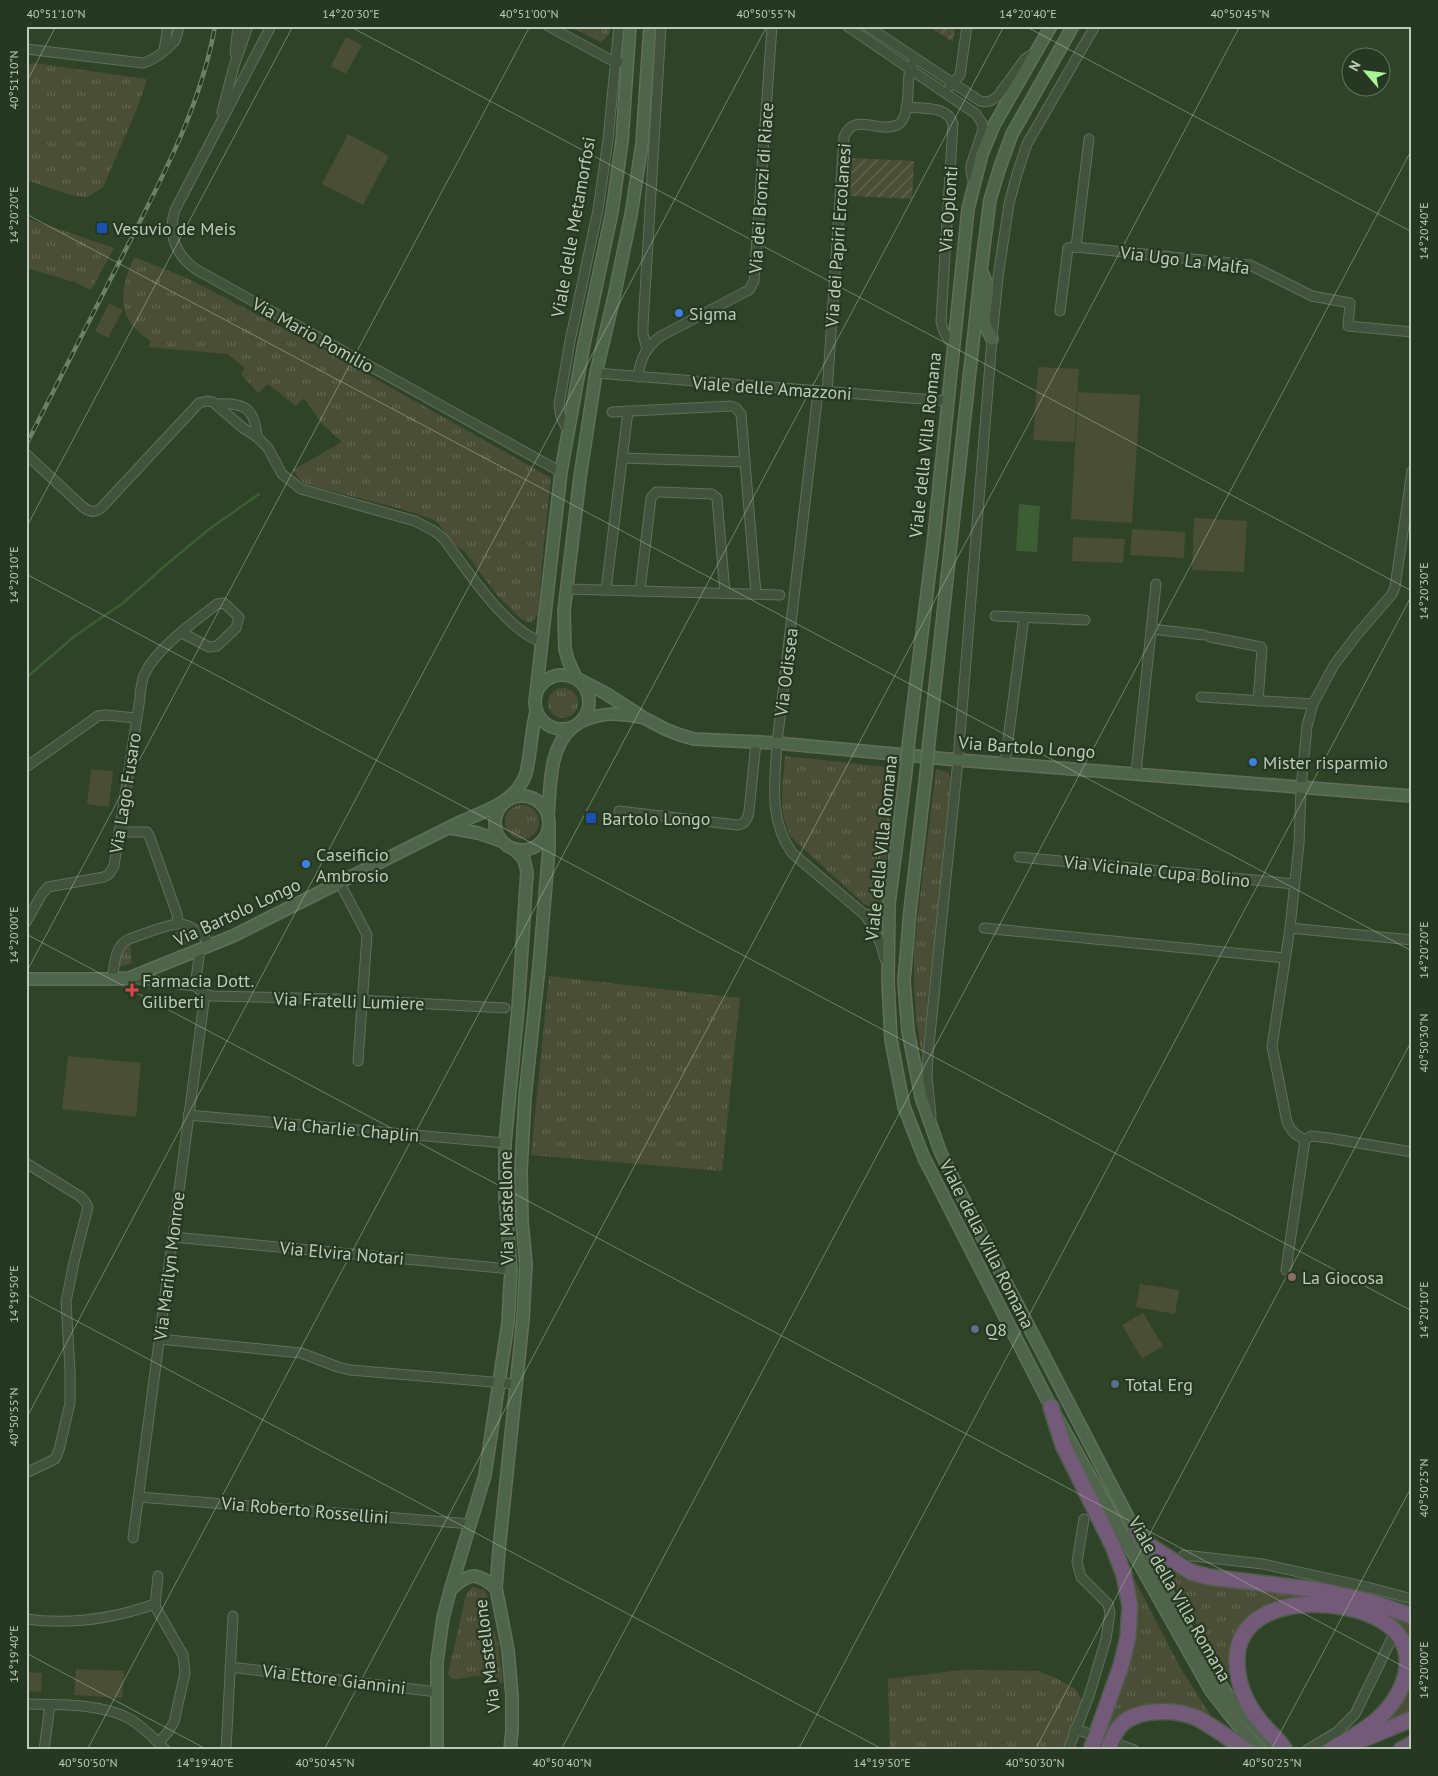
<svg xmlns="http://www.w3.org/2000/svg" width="1438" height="1776" font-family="'PT Sans',sans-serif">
<defs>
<pattern id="grass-tufts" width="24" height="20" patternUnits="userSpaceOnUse" patternTransform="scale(1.25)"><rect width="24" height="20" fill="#4b4e36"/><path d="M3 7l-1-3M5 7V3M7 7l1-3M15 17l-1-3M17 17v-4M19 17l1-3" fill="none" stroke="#636651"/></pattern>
<pattern id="garden-furrows" width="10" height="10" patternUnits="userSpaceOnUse" patternTransform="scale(1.25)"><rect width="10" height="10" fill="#4b4e36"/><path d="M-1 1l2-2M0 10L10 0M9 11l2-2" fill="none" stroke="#636651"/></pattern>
</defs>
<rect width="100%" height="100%" fill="#2e4328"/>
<g fill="url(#grass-tufts)">
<path d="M569,26H610C610,34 607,38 600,42Z"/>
<path d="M34,63L146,79V83L134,116L103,187L88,197L74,196L26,180V64Z"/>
<path d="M26,218L114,248L91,290L75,282L26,268Z"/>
<path d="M134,257L189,279L319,347L551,478L542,563L538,615L532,622H527L521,619L497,595L464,551L454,544L438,523L432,519L405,510L305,484L298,478L293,470L342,442L322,424L304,398L296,406L268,384L258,393L241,374L245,368L227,354L148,347L151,341C115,319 119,291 134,257Z"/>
<circle cx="563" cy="703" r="15"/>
<path d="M785,756L895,768L883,900C877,908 873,908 864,904L791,837C777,809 783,786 785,756Z"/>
<path d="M936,769L948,772L951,780L922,1057L916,1018L914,983V947Z"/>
<circle cx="522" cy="822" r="17"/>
<path d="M180,931L194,935L193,942L182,946L175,932Z"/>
<path d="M130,945L132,963L119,967L123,949Z"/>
<path d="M549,976L740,998L722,1171L531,1155Z"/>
<path d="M1164,1562L1309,1594L1412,1621V1712L1393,1719L1389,1713L1406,1642L1329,1602C1316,1605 1252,1616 1245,1622C1231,1634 1229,1654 1230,1672L1225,1675L1162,1564Z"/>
<path d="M1131,1573L1181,1669L1217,1725L1146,1708L1101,1750H1094L1125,1664L1128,1574Z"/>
<path d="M472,1587L484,1590L487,1594L492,1626L498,1643L503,1683C494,1682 492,1677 484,1676C474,1675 462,1680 452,1679L448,1674L466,1595Z"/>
<path d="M962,1670L1038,1671L1056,1678L1075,1689L1083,1701L1064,1750H890L888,1679Z"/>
</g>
<g fill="url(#garden-furrows)">
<path d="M936,26H955L953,42L934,30Z"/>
<path d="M852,158L914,161L912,199L850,196Z"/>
</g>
<g fill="#4b4e36">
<path d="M346,37L362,45L346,74L331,66Z"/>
<path d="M348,134L389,156L363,205L322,184Z"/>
<path d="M109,303L123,310L108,338L95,331Z"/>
<path d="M1038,367L1079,369L1074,442L1033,440Z"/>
<path d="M1078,392L1140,395L1132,523L1071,519Z"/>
<path d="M1194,518L1247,521L1244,572L1192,570Z"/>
<path d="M1132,529L1185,532L1184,558L1130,555Z"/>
<path d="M1073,537L1125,539L1123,563L1072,561Z"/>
<path d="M91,769L113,771L109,807L87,804Z"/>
<path d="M68,1056L141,1063L136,1117L62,1109Z"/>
<path d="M1140,1284L1179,1290L1175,1314L1136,1307Z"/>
<path d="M1143,1313L1163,1346L1142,1359L1122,1325Z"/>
<path d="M76,1669L124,1671L122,1698L74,1695Z"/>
<path d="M26,1672L42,1673L41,1692L26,1691Z"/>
</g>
<path fill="#3d5e34" d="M1019,504L1040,506L1037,552L1016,551Z"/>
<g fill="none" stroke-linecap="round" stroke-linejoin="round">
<path stroke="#3d5e34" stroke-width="2.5" d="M26,678L76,635L123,603L167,564L208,530L259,494"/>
<path stroke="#43583e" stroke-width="9" stroke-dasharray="9 4.5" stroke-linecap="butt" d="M1393,1635L1407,1606"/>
<g stroke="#5f705b" stroke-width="11">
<g id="street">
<path d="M271,26L175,210C167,234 176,256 197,270L561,472"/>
<path d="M548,26L609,59L619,62"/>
<path d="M847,26L976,114L982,123L983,130L971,165V172L974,184"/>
<path d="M867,26L980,101C987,103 991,101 997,97L1025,59L1036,52"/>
<path d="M26,49L143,63C154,60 167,50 174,42C177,38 178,31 179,26"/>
<path d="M164,50L168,26"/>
<path d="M235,53L238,26"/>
<path d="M950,86L960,75L967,26"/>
<path d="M906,107C922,109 948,105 953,124L941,321C942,331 947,338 953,345"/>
<path d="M222,112L234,66L248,26"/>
<path d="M1076,247L1089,139"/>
<path d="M1060,311L1068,248L1076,247L1250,265L1312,296L1350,303L1348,326L1412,332"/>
<path d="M647,349L643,334V326L661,26"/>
<path d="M596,373L947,401"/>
<path d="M638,377C640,359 646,347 661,336L743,293L749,290L754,281L772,26"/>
<path d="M818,392L777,743C775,783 768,818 792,853L865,915C876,929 881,942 885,959"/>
<path d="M827,393L844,137C854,111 879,134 897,125C912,118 906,82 910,69C911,65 914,62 916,59"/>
<path d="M216,404C243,402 255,407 257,437"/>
<path d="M612,412L731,406L736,408L741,414L756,594"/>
<path d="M568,431L561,417L559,405L570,341L598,210L608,140L619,26"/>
<path d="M26,454L83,507C91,513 97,513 103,506L199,403L207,401L213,402L243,428L257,437L268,448L282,474L301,489L415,521L434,531L443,538C466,568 506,631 542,642"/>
<path d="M622,458L745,462"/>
<path d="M1412,471L1395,587L1392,594L1356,636L1334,665L1313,704L1307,726L1301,788L1299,844L1290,928L1272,1046L1287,1122C1291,1132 1296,1135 1305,1140L1311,1136L1329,1138L1412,1152"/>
<path d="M567,589L780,595"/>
<path d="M606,590L628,411"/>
<path d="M640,591L651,498L656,492H660L712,494L717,498L725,593"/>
<path d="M995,616L1085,620"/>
<path d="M1151,629L1204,635"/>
<path d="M1210,637L1261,647L1262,649L1258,701"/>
<path d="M140,694C141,688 142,681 144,675C157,647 193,623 217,604L224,603L239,617L236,628L217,646L209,647L182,633"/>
<path d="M1201,697L1313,704"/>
<path d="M1005,763L1024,617"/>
<path d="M26,767L98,716L106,715L136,718"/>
<path d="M1136,773L1156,584"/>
<path d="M619,811L737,825C745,824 748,819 749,811L756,742"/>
<path d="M119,832H147L149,835L177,914L178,923"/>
<path d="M1019,857L1294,884"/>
<path d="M340,883L367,935L358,1061"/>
<path d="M865,915L880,913L889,904"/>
<path d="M26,922L42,894L48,887L104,877L109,874L114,866L140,698"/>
<path d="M984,928L1285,958"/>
<path d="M1290,928L1412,940"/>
<path d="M131,978L195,986L200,950"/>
<path d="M112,979C115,966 114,945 129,939C139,936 170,923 179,924C191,924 205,936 211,946"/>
<path d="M195,986L205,994L212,996L339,999L505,1008"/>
<path d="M188,1115L505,1143"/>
<path d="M931,1117L927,1075L928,1055L958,760L992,339L998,277L1009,204L1017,174L1027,144L1095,26"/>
<path d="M26,1163L81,1197L86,1203L88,1207L74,1262L66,1302L70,1370V1403L59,1450L55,1459L26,1473"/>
<path d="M173,1237L511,1269"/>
<path d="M1286,1270L1305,1140"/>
<path d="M159,1339L301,1353L338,1367L350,1370L516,1384"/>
<path d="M139,1497L471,1524"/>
<path d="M133,1538L205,994"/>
<path d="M1184,1555L1263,1564L1367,1587L1412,1599"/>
<path d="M26,1619C69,1625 115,1618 155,1604"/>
<path d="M230,1667L437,1692"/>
<path d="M26,1704C58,1705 102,1703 130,1719C144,1727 154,1739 166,1750"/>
<path d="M1075,1729L1090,1734"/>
<path d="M158,1743L168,1732L174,1722L185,1673L183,1655L155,1606L158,1576"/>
<path d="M1115,1743L1134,1750"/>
<path d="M44,1750L50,1705"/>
<path d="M226,1750L233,1616"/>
<path d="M1068,1750L1089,1696L1106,1639L1110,1613L1108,1604L1081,1577L1077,1562L1084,1519"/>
<path d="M1307,1750L1337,1732L1355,1714L1392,1638"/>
</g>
</g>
<g stroke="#5f705b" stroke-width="14">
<g id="secondary">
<path d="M982,272L988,287L984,323L992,339"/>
<circle cx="562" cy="702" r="27"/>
<path d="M576,678L605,693L644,718L665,729L680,735L694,739L777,743L958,760L1412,796"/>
<path d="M576,678L568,660L565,649L564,611L580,477L596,373L614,297L631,215L642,144L650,26"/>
<path d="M536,694L561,472L584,344L612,212L622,141L630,26"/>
<path d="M582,721C606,712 614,713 640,717"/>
<path d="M909,739L934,536L968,209L982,154L994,125L1051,26"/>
<path d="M929,742L981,270L990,200L1000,167L1012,134L1073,26"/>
<path d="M906,771L889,904L888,981L891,1040L904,1107L924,1158L1051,1407L1211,1691L1232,1718L1260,1750"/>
<path d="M926,774L910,911L904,981L908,1031L921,1097L940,1151L977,1227L1197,1650L1233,1703L1277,1750"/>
<circle cx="522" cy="823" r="27"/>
<path d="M548,815C551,785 548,748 573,727"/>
<path d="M450,828L478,833L501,841"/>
<path d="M26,979H112L129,978L233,936L460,822C485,811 517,802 526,773C531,753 531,732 536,712"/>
<path d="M451,1589C471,1572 475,1572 496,1588"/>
<path d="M437,1750V1661L443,1618L450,1591L485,1475L508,1323L511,1269L505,1198V1143L518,1009L527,872L524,859L514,849"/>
<path d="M510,1750L512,1731V1696L508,1650L496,1588L499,1550L523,1319L526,1264L522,1222L521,1171L525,1097L539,967L549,848V828"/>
</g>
</g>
<g stroke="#4c5d47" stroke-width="18">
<g id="highway">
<path d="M1051,1407L1063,1445L1113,1546L1124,1575L1130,1606L1128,1637L1121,1666L1091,1750"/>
<path d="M1137,1531L1150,1546L1191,1572L1209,1577L1318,1590L1342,1595L1369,1601L1412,1616"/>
<path d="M1356,1742L1412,1719"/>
<path d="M1108,1750C1111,1741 1116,1729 1123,1723C1141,1708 1177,1709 1197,1718C1214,1727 1230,1739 1246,1750"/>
<path d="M1285,1750C1280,1741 1271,1734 1265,1727C1249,1710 1237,1686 1237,1662C1235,1592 1346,1594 1387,1624C1422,1650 1406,1691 1381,1716C1367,1730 1347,1740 1330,1750"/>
<path d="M1401,1750L1412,1744"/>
</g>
</g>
<use href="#street" stroke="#41523d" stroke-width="9"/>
<use href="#secondary" stroke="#4f654b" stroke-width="11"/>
<use href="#highway" stroke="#725a78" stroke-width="15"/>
<g stroke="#6b8066" stroke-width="4.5">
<path id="rail" d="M26,445C60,378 94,311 128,245C164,174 201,105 215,26"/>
</g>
<use href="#rail" stroke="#263821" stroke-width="2.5" stroke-dasharray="8" stroke-linecap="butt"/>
<g stroke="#5f705b" stroke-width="14" stroke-linecap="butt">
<g id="secondary-bridge">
<path d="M906,771L909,739"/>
<path d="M926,774L929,742"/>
</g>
</g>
<use href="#secondary-bridge" stroke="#4f654b" stroke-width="11"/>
</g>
<path fill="none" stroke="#bdccba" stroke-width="1" stroke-opacity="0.45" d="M349,26L1412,591M1025,26L1412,232M26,83L56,26M26,214L1412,951M26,528L293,26M26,574L1412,1311M26,934L1412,1671M26,973L530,26M26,1294L884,1750M26,1419L767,26M26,1653L208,1750M87,1750L1004,26M324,1750L1240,26M561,1750L1412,149M798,1750L1412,595M1035,1750L1412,1040M1271,1750L1412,1486"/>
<g fill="#1a4fb4" stroke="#263821" stroke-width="2">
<rect x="96" y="222" width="12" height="12" rx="2.5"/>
<rect x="585" y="812" width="12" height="12" rx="2.5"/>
</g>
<g fill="#3f7fe0" stroke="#263821" stroke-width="2">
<circle cx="679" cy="313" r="5"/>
<circle cx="1253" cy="762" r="5"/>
<circle cx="306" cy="864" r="5"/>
</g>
<path fill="#e0444e" stroke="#263821" stroke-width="2" d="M129.5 982.5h5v5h5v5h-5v5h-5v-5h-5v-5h5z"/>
<circle fill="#8d6e63" stroke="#263821" stroke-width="2" cx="1292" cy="1277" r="5"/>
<g fill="#5c6f8a" stroke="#263821" stroke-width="2">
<circle cx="975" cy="1329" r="5"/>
<circle cx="1115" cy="1384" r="5"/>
</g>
<g text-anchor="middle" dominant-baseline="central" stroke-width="4.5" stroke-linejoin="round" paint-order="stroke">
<g font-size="18" fill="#bdccba" stroke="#263821">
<text transform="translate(761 188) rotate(-86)">Via dei Bronzi di Riace</text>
<text transform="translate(948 209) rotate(-86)">Via Oplonti</text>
<text transform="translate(573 227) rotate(-80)">Viale delle Metamorfosi</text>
<text transform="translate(838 235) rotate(-86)">Via dei Papiri Ercolanesi</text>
<text transform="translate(1185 260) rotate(7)">Via Ugo La Malfa</text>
<text transform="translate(313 335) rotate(29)">Via Mario Pomilio</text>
<text transform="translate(772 388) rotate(4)">Viale delle Amazzoni</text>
<text transform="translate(925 445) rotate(-84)">Viale della Villa Romana</text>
<text transform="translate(786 672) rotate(-83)">Via Odissea</text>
<text transform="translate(1027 747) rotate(4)">Via Bartolo Longo</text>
<text transform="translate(125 793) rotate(-81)">Via Lago Fusaro</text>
<text transform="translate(881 848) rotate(-84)">Viale della Villa Romana</text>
<text transform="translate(1157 871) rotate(6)">Via Vicinale Cupa Bolino</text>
<text transform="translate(237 912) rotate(-25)">Via Bartolo Longo</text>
<text transform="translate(349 1001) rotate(2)">Via Fratelli Lumiere</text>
<text transform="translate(346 1129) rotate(5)">Via Charlie Chaplin</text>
<text transform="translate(506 1208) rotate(-91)">Via Mastellone</text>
<text transform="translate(987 1244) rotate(63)">Viale della Villa Romana</text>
<text transform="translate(342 1253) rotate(5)">Via Elvira Notari</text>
<text transform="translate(169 1266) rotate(-83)">Via Marilyn Monroe</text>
<text transform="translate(305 1510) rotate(5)">Via Roberto Rossellini</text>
<text transform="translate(1180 1599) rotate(60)">Viale della Villa Romana</text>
<text transform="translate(487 1656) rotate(-97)">Via Mastellone</text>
<text transform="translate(334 1679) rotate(7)">Via Ettore Giannini</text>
</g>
<g font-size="18" fill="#bdccba" stroke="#263821" text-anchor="start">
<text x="113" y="228">Vesuvio de Meis</text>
<text x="689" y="313">Sigma</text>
<text x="1263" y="762">Mister risparmio</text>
<text x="602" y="818">Bartolo Longo</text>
<text x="316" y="854">Caseificio<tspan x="316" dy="21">Ambrosio</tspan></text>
<text x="142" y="980">Farmacia Dott.<tspan x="142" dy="21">Giliberti</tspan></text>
<text x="1302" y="1277">La Giocosa</text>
<text x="985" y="1329">Q8</text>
<text x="1125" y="1384">Total Erg</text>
</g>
</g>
<rect width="1438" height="1776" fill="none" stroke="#263821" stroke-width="55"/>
<g transform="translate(1366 72) rotate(298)"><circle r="24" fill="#263821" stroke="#62735e"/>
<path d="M0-4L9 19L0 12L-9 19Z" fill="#a7f596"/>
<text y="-8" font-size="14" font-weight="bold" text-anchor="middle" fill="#bdccba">N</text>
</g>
<rect x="28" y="28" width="1382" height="1720" fill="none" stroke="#bdccba" stroke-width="2"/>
<g font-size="12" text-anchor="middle" fill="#bdccba">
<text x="56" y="18">40°51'10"N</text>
<text x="351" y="18">14°20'30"E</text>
<text x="529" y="18">40°51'00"N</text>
<text x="766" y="18">40°50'55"N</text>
<text x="1028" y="18">14°20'40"E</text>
<text x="1240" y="18">40°50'45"N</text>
<text transform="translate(14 80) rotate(-90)" y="4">40°51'10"N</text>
<text transform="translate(14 215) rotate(-90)" y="4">14°20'20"E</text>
<text transform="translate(1424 231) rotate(-90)" y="4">14°20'40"E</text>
<text transform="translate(14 575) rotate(-90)" y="4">14°20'10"E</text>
<text transform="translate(1424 591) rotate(-90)" y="4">14°20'30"E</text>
<text transform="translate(14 935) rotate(-90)" y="4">14°20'00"E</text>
<text transform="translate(1424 950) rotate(-90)" y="4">14°20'20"E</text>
<text transform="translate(1424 1043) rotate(-90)" y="4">40°50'30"N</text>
<text transform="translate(14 1294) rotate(-90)" y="4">14°19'50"E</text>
<text transform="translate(1424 1310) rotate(-90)" y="4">14°20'10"E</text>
<text transform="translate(14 1417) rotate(-90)" y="4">40°50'55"N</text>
<text transform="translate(1424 1488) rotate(-90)" y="4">40°50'25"N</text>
<text transform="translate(14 1654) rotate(-90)" y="4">14°19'40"E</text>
<text transform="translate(1424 1670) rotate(-90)" y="4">14°20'00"E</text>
<text x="88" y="1767">40°50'50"N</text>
<text x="205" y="1767">14°19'40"E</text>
<text x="325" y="1767">40°50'45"N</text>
<text x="562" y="1767">40°50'40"N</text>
<text x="882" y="1767">14°19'50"E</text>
<text x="1035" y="1767">40°50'30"N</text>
<text x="1272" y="1767">40°50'25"N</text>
</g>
</svg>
